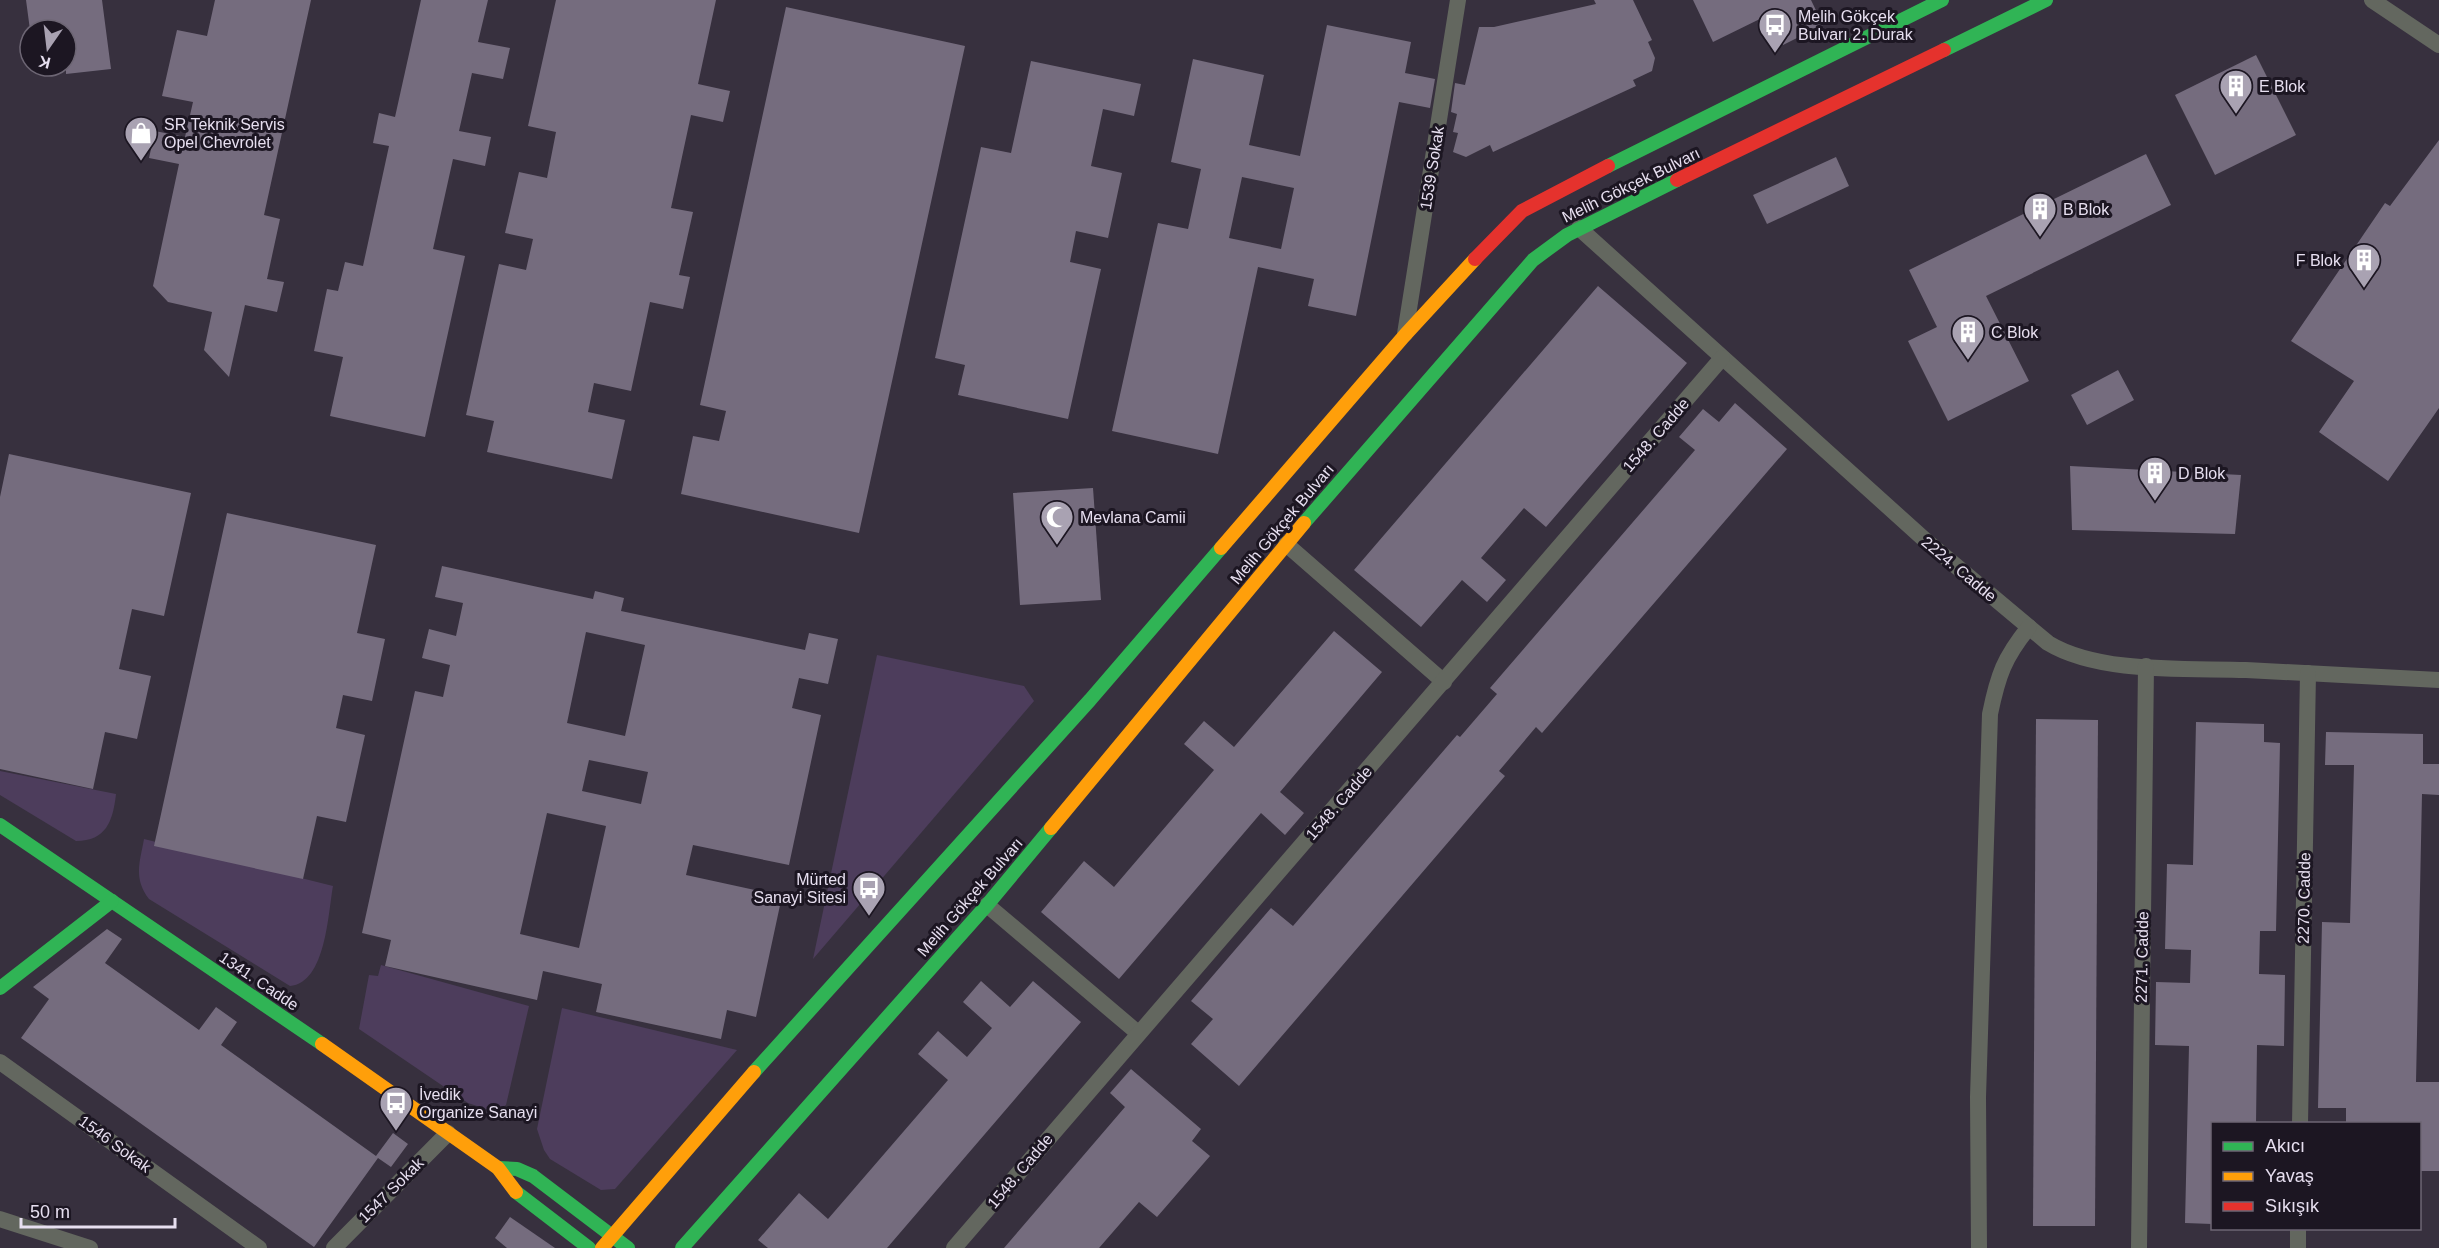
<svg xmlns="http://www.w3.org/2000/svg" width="2439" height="1248" font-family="Helvetica,sans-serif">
<rect width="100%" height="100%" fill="#37303e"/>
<g fill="#4d3d5c">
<path d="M877,655L1024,686L1034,701L813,959Z"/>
<path d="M0,771L116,794C113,821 106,841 76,841L0,795Z"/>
<path d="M144,839L333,886C328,913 326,983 290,986L149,899C133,878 140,862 144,839Z"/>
<path d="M381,965L529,1006L506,1105L500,1109L489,1110L468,1103L359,1029L369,975L378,976Z"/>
<path d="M562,1008L737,1050L615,1189L601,1190L550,1159L544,1150L537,1129Z"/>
</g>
<g fill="#756c7e" fill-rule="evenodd">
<path d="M26,0H102L111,69L66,74V30H30Z"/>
<path d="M215,0H311L264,215L280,219L267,279L284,282L277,312L245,305L229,377L204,350L212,312L168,302L153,286L179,164L149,158L155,131L185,137L193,102L162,96L177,30L207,36Z"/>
<path d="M421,0H488L478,42L510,48L503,79L472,73L459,131L491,137L485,166L453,159L433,249L465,256L425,437L330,416L343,357L314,351L327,289L338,291L345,262L363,266L389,146L373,143L379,113L395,117Z"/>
<path d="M556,0H716L698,84L730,91L723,122L691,115L671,208L693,212L679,275L690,277L683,309L650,302L631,391L594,383L588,412L625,420L612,479L487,452L494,421L466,415L499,264L526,270L533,239L505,233L519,172L547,178L556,132L528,126Z"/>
<path d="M1594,0H1633L1652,40L1648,42L1655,58L1652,71L1633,80L1636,86L1493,152L1490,145L1466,157L1453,152L1458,133L1453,132L1457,114L1451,112L1455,83L1465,85L1479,27H1494L1596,4Z"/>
<path d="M1693,0H1811L1823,25L1783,45L1768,15L1713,42Z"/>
<path d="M786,7L965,46L859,533L681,494L693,436L719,441L726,411L700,405Z"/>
<path d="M1327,25L1411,42L1405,73L1435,79L1430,108L1399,102L1356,316L1308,306L1314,279L1258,267L1218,454L1112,431L1158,223L1188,229L1201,169L1171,162L1193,59L1264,75L1249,145L1300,156ZM1242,177L1294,188L1281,249L1229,238Z"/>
<path d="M2256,55L2296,135L2215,175L2175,95Z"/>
<path d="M1031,61L1141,84L1134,116L1103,109L1091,166L1122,173L1108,238L1076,231L1070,262L1101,269L1068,419L958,395L965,365L935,358L981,147L1011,153Z"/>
<path d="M2439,140V408L2388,481L2319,432L2354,381L2291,341L2385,203L2390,206Z"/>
<path d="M2146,154L2171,205L1986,296L2029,381L1948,421L1908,341L1937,327L1909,270Z"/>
<path d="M1836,157L1849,186L1767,224L1753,195Z"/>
<path d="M1598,286L1687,363L1546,527L1524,508L1481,558L1506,580L1487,602L1462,580L1421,627L1354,570Z"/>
<path d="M2118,370L2134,400L2087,425L2071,395Z"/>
<path d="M1735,403L1787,449L1542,733L1536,727L1499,771L1505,776L1239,1086L1191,1044L1213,1019L1191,1001L1271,908L1293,926L1457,735L1460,737L1497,694L1490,688L1695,450L1679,437L1703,409L1719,422Z"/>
<path d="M9,454L191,493L164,616L132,609L119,669L151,676L137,739L105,732L93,789L0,769V497Z"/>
<path d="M2070,466L2241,475L2235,534L2072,530Z"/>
<path d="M1093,488L1101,600L1020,605L1013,493Z"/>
<path d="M227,513L376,545L357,633L385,639L372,701L343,695L336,728L365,735L346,822L317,816L303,879L154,846Z"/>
<path d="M442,566L593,599L595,591L624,598L621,611L805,650L809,633L838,639L828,684L799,678L792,708L821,715L789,865L693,845L686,875L782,896L756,1017L727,1010L721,1039L596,1012L602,984L543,971L537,1000L385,966L391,940L362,933L415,691L443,697L450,665L422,658L429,629L456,636L463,603L435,597ZM586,632L645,645L625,736L567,723ZM589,760L648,772L641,804L582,791ZM547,813L606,826L579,948L520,934Z"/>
<path d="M1334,631L1382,672L1280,792L1304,813L1285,835L1261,813L1119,979L1041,912L1084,861L1114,887L1214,770L1184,744L1204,721L1234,747Z"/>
<path d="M2036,719L2098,720L2095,1226H2033Z"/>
<path d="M2196,722L2264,724V742L2280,743L2276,931H2260L2259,974L2285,975L2284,1046L2257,1045L2256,1124H2212V1224L2185,1223L2189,1046L2155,1045L2156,982L2190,983L2191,950L2165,949L2167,864L2193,865Z"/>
<path d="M2326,732L2423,734V764H2439V795L2422,794L2416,1082H2439V1171H2420V1124H2346V1108H2318L2322,922L2350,923L2354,765H2325Z"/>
<path d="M107,929L122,939L105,963L199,1030L216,1007L237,1022L221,1045L376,1156L393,1133L408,1144L391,1167L378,1158L314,1247L21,1038L49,999L33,987Z"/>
<path d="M981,981L1010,1007L1033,981L1081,1022L887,1248H768L758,1240L799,1193L828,1219L948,1080L918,1054L938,1031L967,1057L992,1028L963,1002Z"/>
<path d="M1131,1069L1201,1129L1192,1141L1210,1156L1157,1217L1139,1202L1099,1248H1004L1125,1107L1110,1093Z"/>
<path d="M510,1217L555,1248H507L495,1238Z"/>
</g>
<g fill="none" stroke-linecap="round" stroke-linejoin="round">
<g stroke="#63675f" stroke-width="16">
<path d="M2372,0L2439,45"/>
<path d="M1579,228L1925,540L2048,643C2099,674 2186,668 2246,670C2310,673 2375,677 2439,680"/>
<path d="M1405,334L1458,0"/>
<path d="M1286,544L1444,682"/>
<path d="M987,905L1138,1033"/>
<path d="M0,1062L259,1248"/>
<path d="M2300,1124L2308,673"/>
<path d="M0,1219L90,1248"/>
<path d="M334,1248L448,1133"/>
<path d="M954,1248L1722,358"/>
<path d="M1979,1248L1978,1097L1990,714C1998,675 2004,658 2029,627"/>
<path d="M2139,1248L2146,666"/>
<path d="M2298,1248V1228"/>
</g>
<g stroke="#30b455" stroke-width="14">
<path d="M1944,50L2046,0"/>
<path d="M1608,166L1942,0"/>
<path d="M1304,523L1533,260L1567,235L1677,180"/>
<path d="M0,825L322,1044"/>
<path d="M0,988L112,901"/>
<path d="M754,1072L1090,700L1221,548"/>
<path d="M498,1168L517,1169L533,1176L628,1248"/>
<path d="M516,1192L589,1248"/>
<path d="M682,1248L987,905L1051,828"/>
</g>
<g stroke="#ff9f0a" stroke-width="14">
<path d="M1221,548L1405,335L1475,259"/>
<path d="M1051,828L1304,523"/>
<path d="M322,1044L498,1168L516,1192"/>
<path d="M602,1248L754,1072"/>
</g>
<g stroke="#e5322d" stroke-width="14">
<path d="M1677,180L1944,50"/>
<path d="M1475,259L1522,211L1608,166"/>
</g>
</g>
<defs>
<g id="bus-pin" transform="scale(1.725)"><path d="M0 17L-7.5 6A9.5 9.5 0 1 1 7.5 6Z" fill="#a9a2b2" stroke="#1c1622"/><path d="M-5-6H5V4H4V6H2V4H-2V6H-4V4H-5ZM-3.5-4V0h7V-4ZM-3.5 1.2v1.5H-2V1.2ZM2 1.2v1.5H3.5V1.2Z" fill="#fff"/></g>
<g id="building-pin" transform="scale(1.725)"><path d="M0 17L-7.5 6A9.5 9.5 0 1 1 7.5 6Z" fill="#a9a2b2" stroke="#1c1622"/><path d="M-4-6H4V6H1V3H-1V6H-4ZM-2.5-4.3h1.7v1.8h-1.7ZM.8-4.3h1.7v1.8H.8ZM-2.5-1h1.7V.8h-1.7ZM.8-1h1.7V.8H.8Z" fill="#fff"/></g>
<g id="shop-pin" transform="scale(1.725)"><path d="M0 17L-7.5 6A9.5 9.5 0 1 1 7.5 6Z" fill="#a9a2b2" stroke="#1c1622"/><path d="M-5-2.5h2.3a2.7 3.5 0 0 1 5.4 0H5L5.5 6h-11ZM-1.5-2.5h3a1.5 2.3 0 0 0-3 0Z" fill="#fff"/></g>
<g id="mosque-pin" transform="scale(1.725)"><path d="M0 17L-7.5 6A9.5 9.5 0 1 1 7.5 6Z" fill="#a9a2b2" stroke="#1c1622"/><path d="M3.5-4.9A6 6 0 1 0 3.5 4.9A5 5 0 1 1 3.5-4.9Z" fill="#fff"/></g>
</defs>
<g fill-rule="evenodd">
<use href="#bus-pin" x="1775" y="25"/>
<use href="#building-pin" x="2236" y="86"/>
<use href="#shop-pin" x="141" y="133"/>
<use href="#building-pin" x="2040" y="209"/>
<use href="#building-pin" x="2364" y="260"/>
<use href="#building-pin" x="1968" y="332"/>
<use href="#building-pin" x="2155" y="473"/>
<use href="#mosque-pin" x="1057" y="517"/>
<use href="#bus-pin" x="869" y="888"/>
<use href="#bus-pin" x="396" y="1103"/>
</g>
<g text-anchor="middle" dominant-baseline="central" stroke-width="6" stroke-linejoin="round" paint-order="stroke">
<g font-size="16" fill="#e7dff0" stroke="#1c1622" text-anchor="start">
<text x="1798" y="16">Melih Gökçek<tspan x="1798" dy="18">Bulvarı 2. Durak</tspan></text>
<text x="2259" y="86">E Blok</text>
<text x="164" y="124">SR Teknik Servis<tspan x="164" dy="18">Opel Chevrolet</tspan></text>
<text x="2063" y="209">B Blok</text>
<text x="2341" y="260" text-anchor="end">F Blok</text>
<text x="1991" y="332">C Blok</text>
<text x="2178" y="473">D Blok</text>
<text x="1080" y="517">Mevlana Camii</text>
<text x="846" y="879" text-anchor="end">Mürted<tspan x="846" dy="18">Sanayi Sitesi</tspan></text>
<text x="419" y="1094">İvedik<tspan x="419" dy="18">Organize Sanayi</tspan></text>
</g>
<g font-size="16" fill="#e7dff0" stroke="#1c1622">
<text transform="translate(1432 168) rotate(-81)">1539 Sokak</text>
<text transform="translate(1631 185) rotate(-26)">Melih Gökçek Bulvarı</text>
<text transform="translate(1656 435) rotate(-49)">1548. Cadde</text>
<text transform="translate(1282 524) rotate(-50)">Melih Gökçek Bulvarı</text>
<text transform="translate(1959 569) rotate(40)">2224. Cadde</text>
<text transform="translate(1339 803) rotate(-49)">1548. Cadde</text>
<text transform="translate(970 897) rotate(-49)">Melih Gökçek Bulvarı</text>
<text transform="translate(2304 898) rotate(-89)">2270. Cadde</text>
<text transform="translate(2142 957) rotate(-89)">2271. Cadde</text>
<text transform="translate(259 981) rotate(34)">1341. Cadde</text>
<text transform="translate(115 1144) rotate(36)">1546 Sokak</text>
<text transform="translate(1020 1171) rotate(-50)">1548. Cadde</text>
<text transform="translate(391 1190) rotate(-45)">1547 Sokak</text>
</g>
</g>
<rect x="2211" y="1122" width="210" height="108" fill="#1c1622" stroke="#6d6674" stroke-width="1.5"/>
<rect x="2223" y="1142" width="30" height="9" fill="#30b455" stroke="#6d6674" stroke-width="1.5"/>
<text x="2265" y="1152" font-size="18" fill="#e7dff0">Akıcı</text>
<rect x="2223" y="1172" width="30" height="9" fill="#ff9f0a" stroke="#6d6674" stroke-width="1.5"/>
<text x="2265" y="1182" font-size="18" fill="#e7dff0">Yavaş</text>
<rect x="2223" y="1202" width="30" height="9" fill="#e5322d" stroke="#6d6674" stroke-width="1.5"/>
<text x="2265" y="1212" font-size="18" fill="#e7dff0">Sıkışık</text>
<g transform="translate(48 48) rotate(194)"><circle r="28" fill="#1c1622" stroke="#6d6674" stroke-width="1.5"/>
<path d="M0-4.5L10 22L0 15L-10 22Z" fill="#a9a2b2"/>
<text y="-9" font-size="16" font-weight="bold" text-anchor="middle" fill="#e7dff0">K</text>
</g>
<path d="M21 1218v9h154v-9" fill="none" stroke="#e7dff0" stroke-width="3"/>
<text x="30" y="1218" font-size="18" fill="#e7dff0" stroke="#1c1622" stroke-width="4.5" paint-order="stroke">50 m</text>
</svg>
